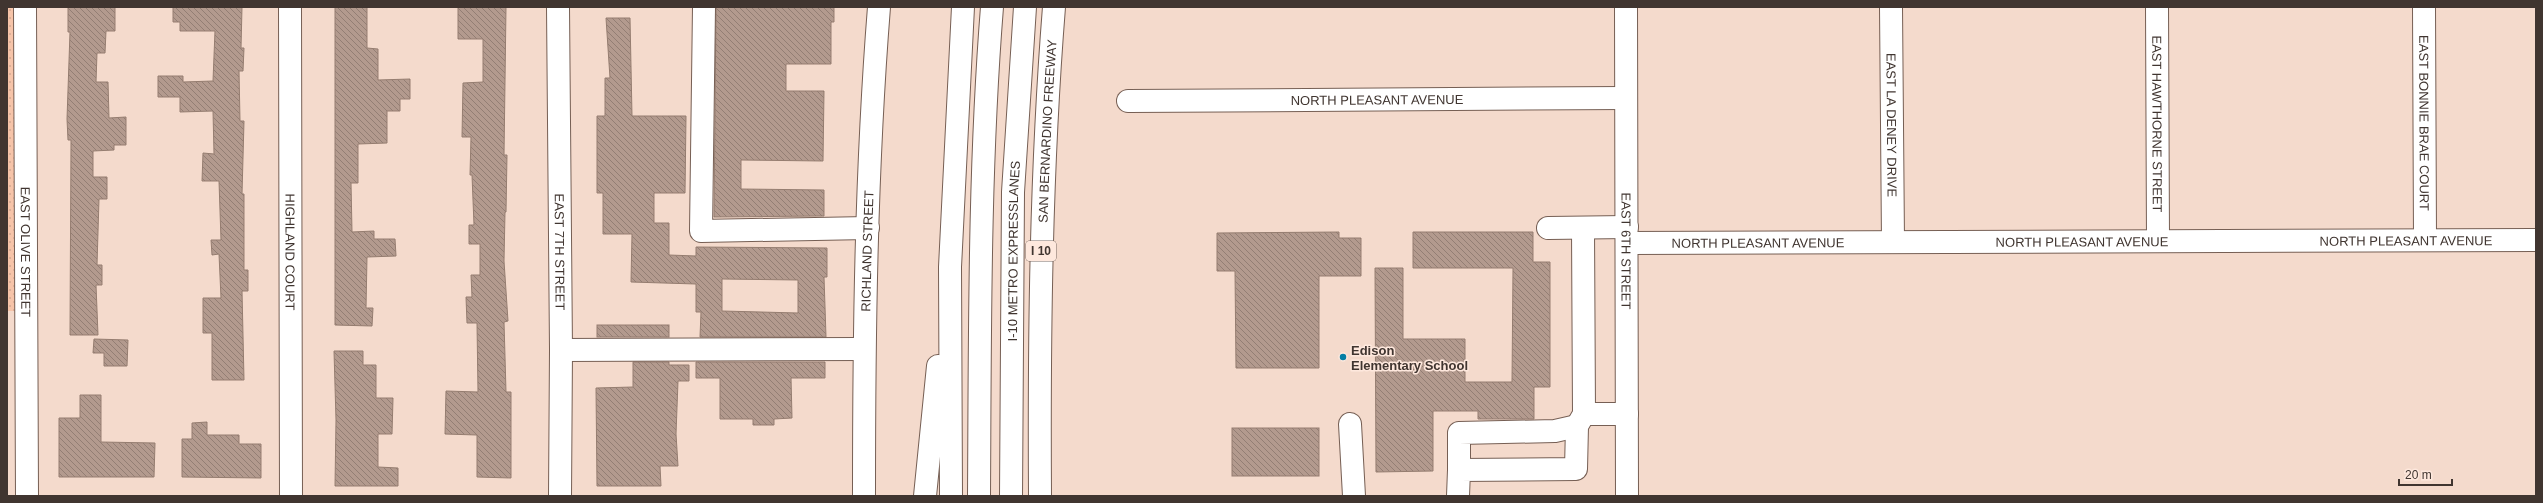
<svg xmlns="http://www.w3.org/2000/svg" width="2543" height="503" font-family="Arial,sans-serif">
<defs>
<pattern id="grass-dots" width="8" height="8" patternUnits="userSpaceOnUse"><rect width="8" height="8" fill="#f6c4a9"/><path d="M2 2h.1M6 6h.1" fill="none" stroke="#d4a992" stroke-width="1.8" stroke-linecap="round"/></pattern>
<pattern id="building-back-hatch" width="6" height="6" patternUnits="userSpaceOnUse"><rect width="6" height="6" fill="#b39a8e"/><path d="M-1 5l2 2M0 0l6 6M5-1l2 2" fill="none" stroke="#937e74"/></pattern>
</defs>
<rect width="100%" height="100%" fill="#f4dacc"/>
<path fill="url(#grass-dots)" d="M7,7H14L15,311H7Z"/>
<g fill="url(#building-back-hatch)" stroke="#957d70" fill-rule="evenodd">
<path d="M68,7H115V31H106L105,53H97L96,82H108L109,118L126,117V145H114V150L93,151V177H107V199H99L97,265H102V285H96L98,335H70L71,140H68L67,119L70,32H68Z"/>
<path d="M173,7H242L241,48H244L243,71H239L240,121H244L242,194H244V270H248V291H242L244,380H212V333H203V298H221L219,254L212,255L211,240H221L219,181H202L203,153L214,154L213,111L180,112V97H158V76H183V82L213,81L215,31H180V22H173Z"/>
<path d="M335,7H367V48L378,49V80L410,79V99H400V111H387V143L358,144V183H351L352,232L374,231V239H395L396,256L367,257L366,308H373L372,326L335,325Z"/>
<path d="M458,7H506L504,155H507L506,212H505L504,261L508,321L504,322L506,392H511V478L477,477V435L445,434L446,391L478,392L477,323H467L466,297H472L471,275H480V244H469V225H474L472,175H470L471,137H462L463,83L483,82V39H458Z"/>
<path d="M716,7H834V22H831V64H786V91H824L823,161L741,160V189L824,190V216L714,217Z"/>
<path d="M606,18H630L632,116H686L685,193H654V223H669V255L696,256V247L827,248V277H824L826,337H700L701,312H696V284L631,282L632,234H603V193H597V116H605V78H610ZM722,279L798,280V313L722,311Z"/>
<path d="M1339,232V238H1361V276H1319V368H1236L1235,271H1217V233Z"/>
<path d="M1413,232H1533V262H1550V387H1534V419H1478V411H1433V471L1376,472L1375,268H1403V339H1465V382H1512L1513,268H1413Z"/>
<rect x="597" y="325" width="72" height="12"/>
<path d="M94,339L128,340L127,366H104V353H93Z"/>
<path d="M334,351H363V365H376V398H393L392,434H378V467L398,468V486H335L336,420Z"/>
<path d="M633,362H669V365H689V381H678L676,434L678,466H660L661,486H597L596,388L633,387Z"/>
<path d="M696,362H825V378H791L792,418L774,419V425H753V419H720V378H696Z"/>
<path d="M80,395H101V442L155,443L154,477H59V418H80Z"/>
<path d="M207,422V435H239V444H261V478L182,477V439H192V423Z"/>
<rect x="1232" y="428" width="87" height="48"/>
</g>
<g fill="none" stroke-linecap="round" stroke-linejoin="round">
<g stroke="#765f54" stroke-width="24">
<g id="minor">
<path id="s1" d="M25,7L27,496"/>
<path id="s2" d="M290,7L291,496"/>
<path id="s3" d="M558,7L561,350L560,496"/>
<path d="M704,7L701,231L868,228"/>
<path id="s4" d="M1891,7L1893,242"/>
<path id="s5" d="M2157,7L2158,241"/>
<path id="s6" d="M2424,7L2425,240"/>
<path id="s7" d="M1128,101L1626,98"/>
<path d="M1548,228L1627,227"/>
<path d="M1583,228L1584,414"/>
<path id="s8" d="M1628,243L2536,240"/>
<path d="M561,350L864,349"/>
<path d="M1350,424L1354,496"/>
<path d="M1459,470V433L1555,431L1577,426"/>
<path id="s9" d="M864,496C864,333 866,170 879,7"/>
<path d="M1458,496L1459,470L1576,469L1577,426L1584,414H1627"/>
</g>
</g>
<g stroke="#765f54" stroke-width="24">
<g id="major">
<path id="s10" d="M1626,7L1627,496"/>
</g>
</g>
<g stroke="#765f54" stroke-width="24">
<g id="highway">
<path d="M925,496L938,366"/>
<path d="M951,496L950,267L963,7"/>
<path d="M979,496C980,333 979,170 992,7"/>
<path id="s11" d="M1011,496L1013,192L1025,7"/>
<path id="s12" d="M1040,496C1039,333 1041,170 1054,7"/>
</g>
</g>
<use href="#minor" stroke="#fff" stroke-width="22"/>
<use href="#major" stroke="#fff" stroke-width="22"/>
<use href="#highway" stroke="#fff" stroke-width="22"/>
</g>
<circle fill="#047ea5" stroke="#fee8dd" stroke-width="1.5" cx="1343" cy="357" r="4"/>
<g text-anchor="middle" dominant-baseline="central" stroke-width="3" stroke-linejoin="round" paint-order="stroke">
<rect fill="#fee8dd" stroke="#796b64" stroke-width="1" x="1026" y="241" width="30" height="20" rx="3"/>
<g font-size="12" font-weight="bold" fill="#403530">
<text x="1041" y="251">I 10</text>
</g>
<g font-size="13" fill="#403530" stroke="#fee8dd">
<text stroke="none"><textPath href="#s7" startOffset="249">NORTH PLEASANT AVENUE</textPath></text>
<text stroke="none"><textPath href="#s6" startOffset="116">EAST BONNIE BRAE COURT</textPath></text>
<text stroke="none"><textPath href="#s5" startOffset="117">EAST HAWTHORNE STREET</textPath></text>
<text stroke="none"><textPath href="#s4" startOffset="118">EAST LA DENEY DRIVE</textPath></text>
<text stroke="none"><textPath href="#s12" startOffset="365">SAN BERNARDINO FREEWAY</textPath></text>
<text stroke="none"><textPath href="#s8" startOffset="778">NORTH PLEASANT AVENUE</textPath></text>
<text stroke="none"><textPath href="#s8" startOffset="454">NORTH PLEASANT AVENUE</textPath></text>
<text stroke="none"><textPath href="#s8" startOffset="130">NORTH PLEASANT AVENUE</textPath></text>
<text stroke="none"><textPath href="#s2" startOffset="245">HIGHLAND COURT</textPath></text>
<text stroke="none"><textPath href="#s3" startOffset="245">EAST 7TH STREET</textPath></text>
<text stroke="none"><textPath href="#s9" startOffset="245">RICHLAND STREET</textPath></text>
<text stroke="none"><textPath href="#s11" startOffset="245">I-10 METRO EXPRESSLANES</textPath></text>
<text stroke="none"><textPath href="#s10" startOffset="244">EAST 6TH STREET</textPath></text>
<text stroke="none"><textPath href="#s1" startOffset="245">EAST OLIVE STREET</textPath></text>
</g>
<g font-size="13" font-weight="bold" fill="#403530" stroke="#fee8dd" text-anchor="start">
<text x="1351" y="350">Edison<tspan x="1351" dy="15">Elementary School</tspan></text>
</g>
</g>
<rect width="2543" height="503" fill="none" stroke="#403530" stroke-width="16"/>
<path d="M2399 479v6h53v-6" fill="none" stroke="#403530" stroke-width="2"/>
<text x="2405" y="479" font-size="12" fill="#403530" stroke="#fee8dd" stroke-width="3" paint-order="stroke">20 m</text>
</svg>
